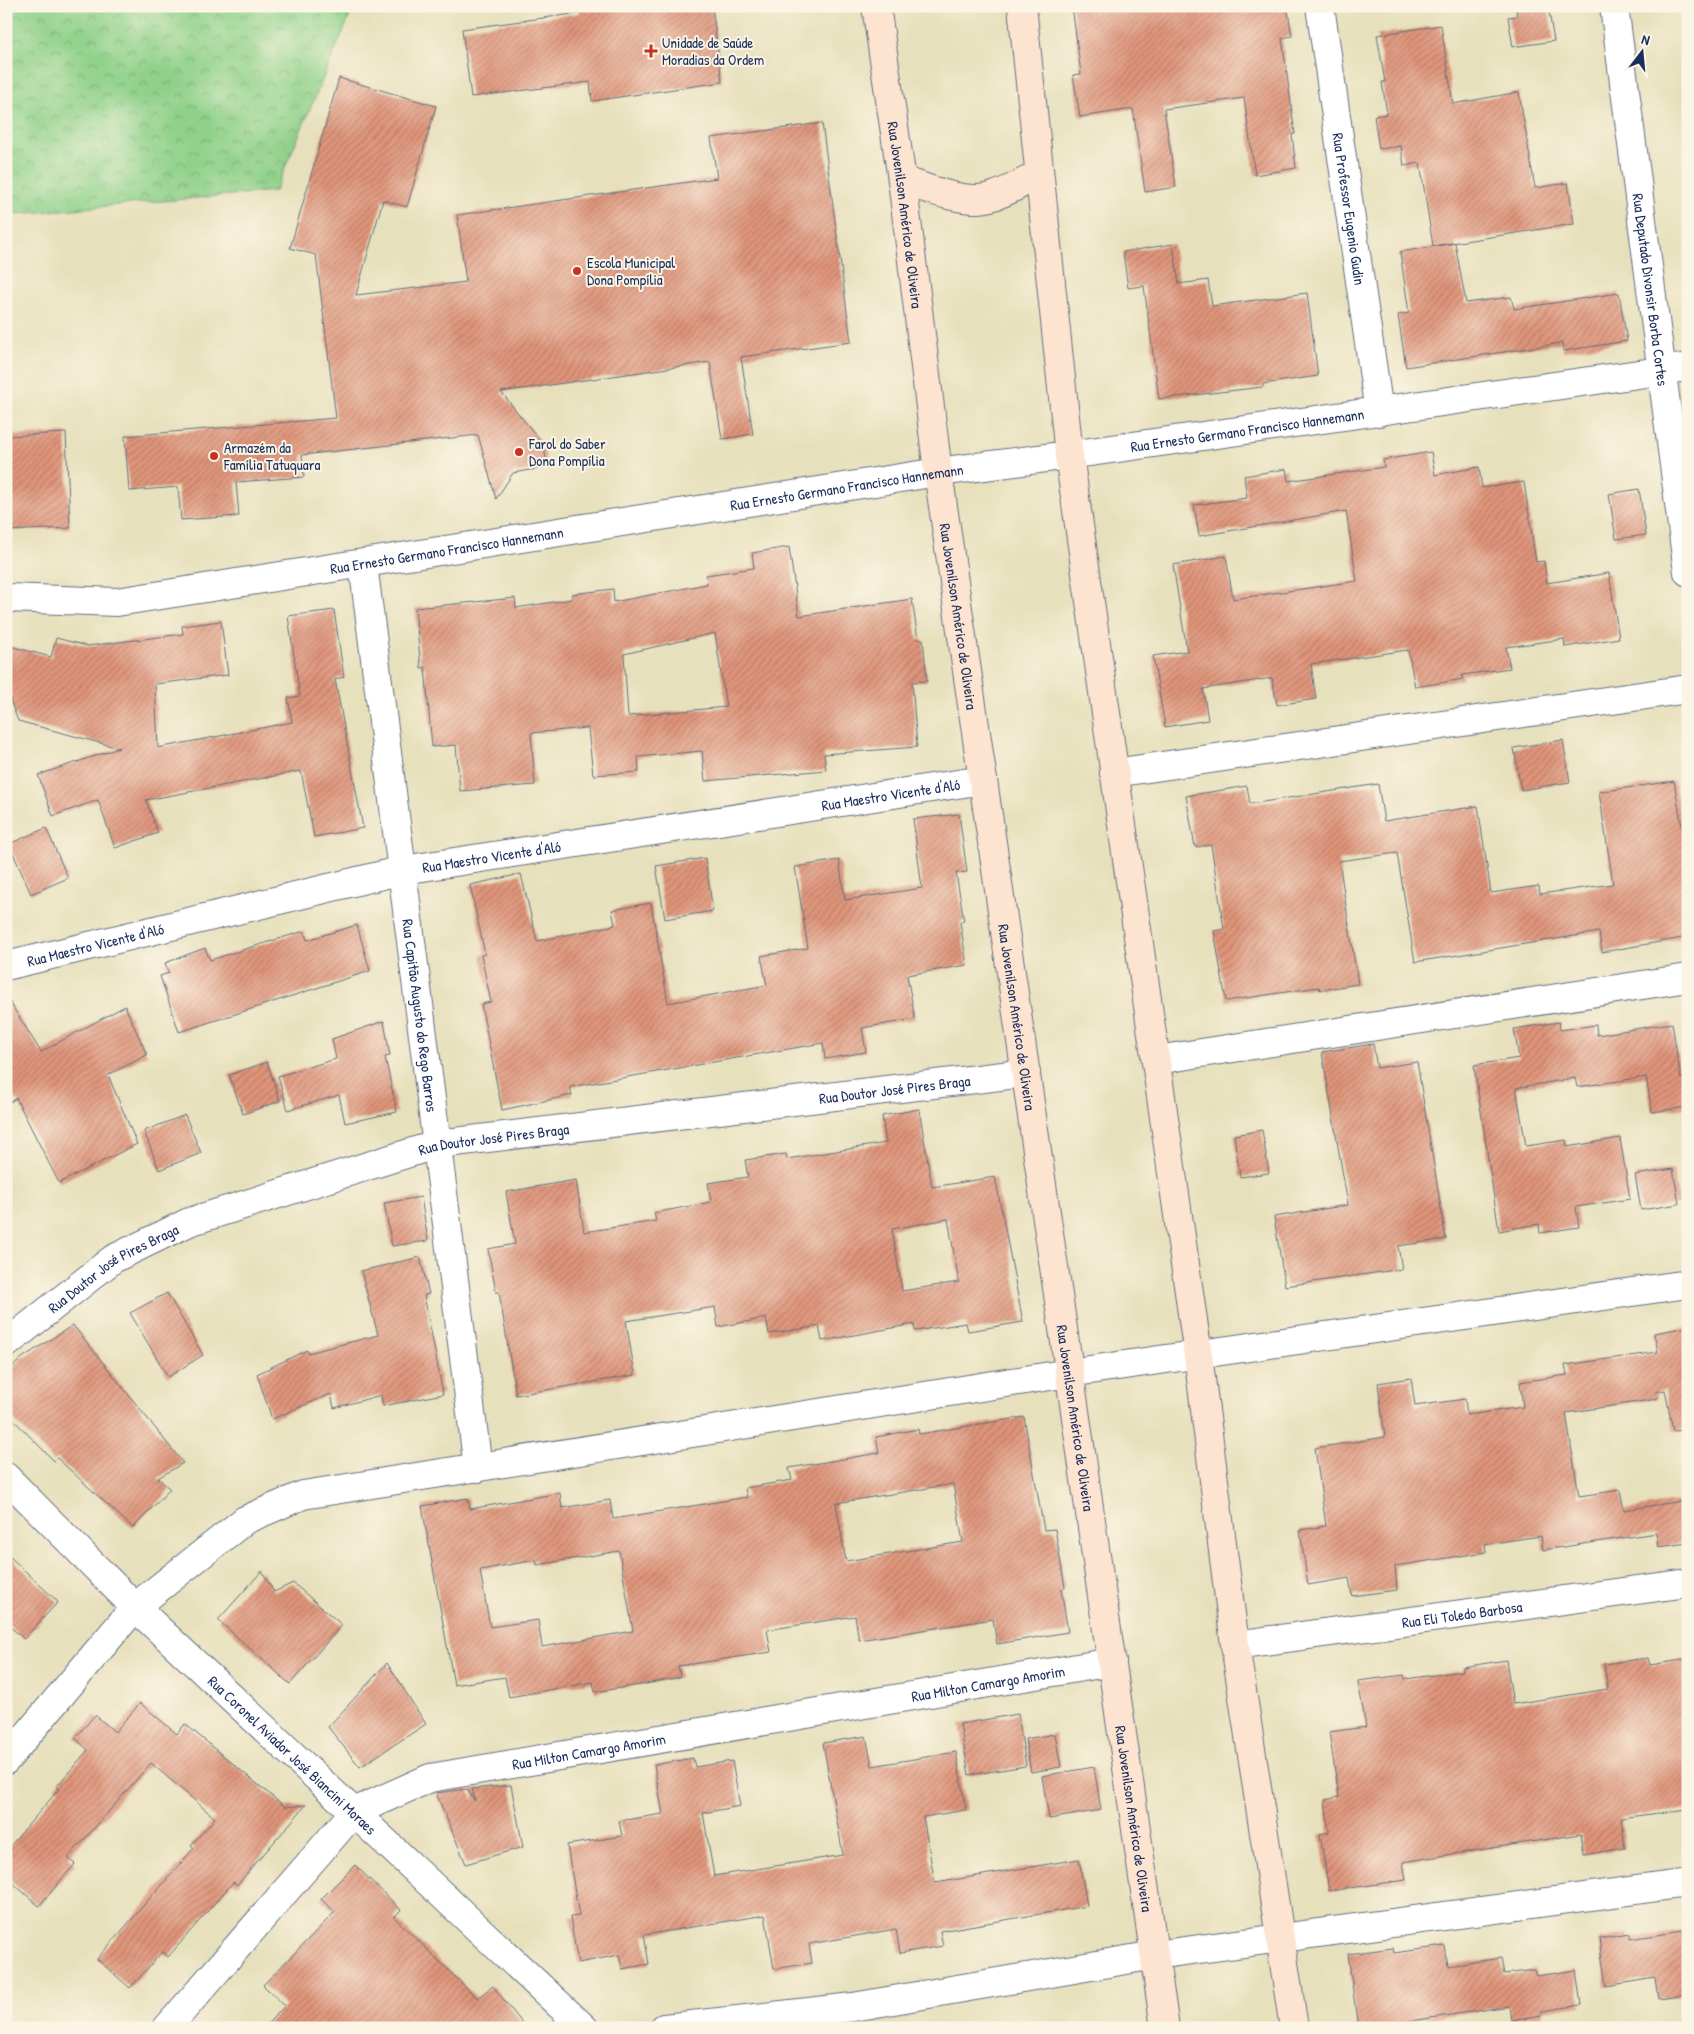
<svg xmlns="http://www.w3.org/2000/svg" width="1694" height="2034" font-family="'Patrick Hand',sans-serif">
<defs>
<pattern id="park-crowns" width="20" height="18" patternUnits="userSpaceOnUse" patternTransform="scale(1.25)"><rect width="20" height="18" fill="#8fd189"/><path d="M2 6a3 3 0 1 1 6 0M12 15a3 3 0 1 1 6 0" fill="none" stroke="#74aa73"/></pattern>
<pattern id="building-hatch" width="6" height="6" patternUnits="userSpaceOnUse" patternTransform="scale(1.25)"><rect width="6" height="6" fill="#e0957a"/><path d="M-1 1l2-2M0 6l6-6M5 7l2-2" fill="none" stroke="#b57a67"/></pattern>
</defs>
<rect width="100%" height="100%" fill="#fcf5e5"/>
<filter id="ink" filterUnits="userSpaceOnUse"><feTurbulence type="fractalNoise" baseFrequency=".02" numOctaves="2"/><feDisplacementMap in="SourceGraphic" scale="10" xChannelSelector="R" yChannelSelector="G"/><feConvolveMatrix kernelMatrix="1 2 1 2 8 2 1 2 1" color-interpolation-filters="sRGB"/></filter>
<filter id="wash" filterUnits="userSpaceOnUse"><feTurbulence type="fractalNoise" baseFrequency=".0096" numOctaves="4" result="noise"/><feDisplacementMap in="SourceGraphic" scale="20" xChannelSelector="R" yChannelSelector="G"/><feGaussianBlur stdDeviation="1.12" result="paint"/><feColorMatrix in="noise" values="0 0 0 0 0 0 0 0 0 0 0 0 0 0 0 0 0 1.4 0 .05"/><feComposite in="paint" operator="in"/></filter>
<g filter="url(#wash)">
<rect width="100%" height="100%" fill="#e7e0bc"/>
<path fill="url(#park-crowns)" stroke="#558074" d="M6,6H354L275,191L6,215Z"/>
<g id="blocks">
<g fill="url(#building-hatch)" fill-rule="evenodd">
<path d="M579,6H712L722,82L592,101L590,82L471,97L462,29L580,13Z"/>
<path d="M1072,6H1287L1292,36L1282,38L1295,134H1292L1296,168L1255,175L1244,98L1164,109L1176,187L1145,192L1133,109L1080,117L1073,75L1081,74Z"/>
<path d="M1515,6H1548L1554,41L1513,47L1508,17L1517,16Z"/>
<path d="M1441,25L1453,104L1519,92L1535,188L1568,183L1574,224L1433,246L1420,163L1404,166L1401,146L1379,149L1374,116L1387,114L1382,82H1385L1377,35Z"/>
<path d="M339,78L436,106L407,207L383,200L356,295L466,282L457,215L717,178L711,138L822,123L851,342L741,357L753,434L722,439L710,362L501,392L544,445L547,467L513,473L496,499L478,435L302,455L304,477L236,482L239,516L181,520L178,487L129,491L125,436L336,418L316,255L290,248Z"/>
<path d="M1455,243L1466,303L1511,297L1514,309L1619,293L1627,341L1563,351L1562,343L1406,367L1398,315L1409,313L1400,252Z"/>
<path d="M1173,244L1179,284L1208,280L1212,306L1307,293L1318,376L1263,384V387L1159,399L1144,286L1128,288L1123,252Z"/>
<path d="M66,433L70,528L6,531V436Z"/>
<path d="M1431,452L1435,475L1479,467L1482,488L1524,482L1536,562L1544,561L1547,583L1609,573L1619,638L1565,647L1564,639L1506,647L1510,668L1462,675L1463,679L1415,687L1408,650L1311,664L1316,699L1277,705L1272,678L1203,689L1208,720L1165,727L1153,656L1187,651L1173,565L1226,556L1233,599L1357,581L1346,511L1199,536L1194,505L1247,498L1244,476L1286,469L1288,481L1384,467L1383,460Z"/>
<path d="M1639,489L1646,535L1616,539L1609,494Z"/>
<path d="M789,547L799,616L912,599L918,640L923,639L927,681L912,682L917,747L824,754L826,770L705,781L702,751L638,757L639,772L593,775L588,728L531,733L535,785L460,791L456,745L432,747L425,667L421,668L415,608L515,598L516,608L572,599V594L613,589L614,602L707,584L706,575L754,568L752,553ZM715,633L726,707L628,716L624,654Z"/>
<path d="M334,610L344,677L335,679L363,828L314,837L301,771L146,800L158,833L115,848L98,800L53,816L38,775L119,748L18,721L6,689V645L51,657L56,638L87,646L183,634L182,626L221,621L228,675L155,684L158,748L292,722L288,698L300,696L288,616Z"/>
<path d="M1563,740L1570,782L1521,790L1514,748Z"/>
<path d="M1674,781L1688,861V937L1602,952L1599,932L1415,962L1397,853L1339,861L1358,984L1320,990L1319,987L1226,1001L1214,931L1224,929L1211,845L1195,847L1186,796L1247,786L1250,804L1378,784L1384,821L1478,806L1491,893L1539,886L1540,894L1613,884L1599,792Z"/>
<path d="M959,814L967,872L956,873L964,921L960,922L967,965L907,975L915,1019L862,1028L866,1052L825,1059L823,1043L570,1087L572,1095L502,1110L481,1004L491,1002L481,955L485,954L470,885L521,874L537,941L615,925L612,910L651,903L668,1003L767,985L761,956L808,948L795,867L839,860L845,900L922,888L913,819Z"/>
<path d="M46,828L68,878L31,894L9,844Z"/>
<path d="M705,858L713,911L665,919L656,866Z"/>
<path d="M357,925L370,971L179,1032L160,976L169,973L165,963L205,948L210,960L304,931L307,940Z"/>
<path d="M6,996L41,1052L125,1006L147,1055L108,1075L137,1144L59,1183L16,1098L6,1105Z"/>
<path d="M384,1021L390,1056L385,1057L397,1112L345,1123L339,1095L288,1110L278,1076L336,1059L332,1039Z"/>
<path d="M1559,1022L1560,1030L1596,1025L1597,1035L1672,1023L1681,1079L1688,1078V1107L1652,1112L1646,1077L1577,1087L1575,1078L1516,1088L1526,1146L1566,1140L1567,1147L1620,1138L1630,1199L1576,1207L1579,1227L1540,1233L1539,1224L1499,1231L1474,1065L1519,1058L1514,1029Z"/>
<path d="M1373,1044L1377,1068L1417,1062L1446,1239L1398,1246L1402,1269L1285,1286L1274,1217L1348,1205L1322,1052Z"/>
<path d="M267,1062L280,1101L243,1114L229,1075Z"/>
<path d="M919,1109L932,1187L995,1177L1023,1322L968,1331L966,1323L915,1331L914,1324L822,1341L819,1326L769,1334L766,1318L718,1327L715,1307L626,1321L635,1375L516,1395L499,1292H496L488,1249L515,1244L506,1192L576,1180L584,1232L656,1221L654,1213L711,1202L708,1183L748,1177L745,1160L786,1154L787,1159L886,1143L882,1116ZM948,1219L959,1282L902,1291L892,1229Z"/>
<path d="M185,1115L201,1153L159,1170L144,1131Z"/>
<path d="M1262,1130L1269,1173L1240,1177L1234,1135Z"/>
<path d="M1673,1169L1679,1204L1641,1210L1635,1175Z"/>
<path d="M421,1197L428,1241L392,1246L384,1203Z"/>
<path d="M420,1257L429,1294L424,1295L443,1394L383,1406L381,1395L334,1408L331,1394L272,1419L257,1374L307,1350L308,1353L378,1335L361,1271Z"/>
<path d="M167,1293L203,1355L168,1377L130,1313Z"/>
<path d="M73,1325L183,1463L158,1478L170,1489L133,1528L57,1458L54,1461L6,1412V1373L22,1358Z"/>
<path d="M1688,1327V1430L1673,1431L1665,1390L1656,1392L1657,1399L1566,1413L1579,1496L1620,1490L1624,1510L1688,1500V1543L1658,1547L1656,1533L1543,1550L1541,1536L1485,1544L1486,1552L1395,1566L1397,1590L1352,1596L1349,1578L1308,1585L1300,1530L1326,1526L1315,1448L1385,1437L1378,1383L1411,1378L1415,1406L1465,1399L1467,1415L1523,1407L1520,1382L1567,1375L1565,1365L1658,1352L1654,1333Z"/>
<path d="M1024,1417L1044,1530L1055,1529L1065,1588L1061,1589L1068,1632L997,1644L993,1619L859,1640L855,1616L767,1630L771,1652L678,1666L680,1677L646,1684L595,1692L593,1682L509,1697L505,1677L454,1685L422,1506L468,1498L470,1509L560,1493L562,1508L610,1500L613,1519L747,1497L745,1488L792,1480L789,1468L879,1453L876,1437L918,1429L919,1434ZM953,1484L963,1542L846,1561L836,1503ZM619,1551L633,1631L542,1647L538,1620L490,1627L480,1570L536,1560L537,1565Z"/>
<path d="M6,1553L58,1602L24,1639L6,1623Z"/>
<path d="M262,1571L274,1592L293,1583L342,1625L290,1684L218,1620Z"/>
<path d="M1648,1658L1650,1665L1688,1659V1809L1621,1818L1625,1848L1584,1855L1581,1834L1403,1862L1406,1880L1329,1891L1320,1834L1329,1832L1325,1800L1339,1797L1329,1732L1366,1727L1358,1681L1404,1675L1405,1679L1463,1671V1667L1506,1660L1513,1704L1608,1689L1604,1664Z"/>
<path d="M387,1663L426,1724L360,1767L328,1727Z"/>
<path d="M140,1703L177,1734L185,1724L285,1807L306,1805L237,1885L233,1882L168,1957L162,1952L130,1988L97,1959L194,1848L191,1845L215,1818L151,1763L68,1858L75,1864L39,1906L6,1877V1851L59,1789L56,1787L88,1750L75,1738L95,1715L115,1732Z"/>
<path d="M1018,1714L1026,1766L969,1775L960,1724Z"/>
<path d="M1055,1734L1061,1767L1031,1772L1025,1739Z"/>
<path d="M866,1736L872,1766L956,1752L966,1810L923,1817L935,1883L1079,1859L1087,1906L940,1931L943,1946L900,1953L896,1929L809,1944L812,1963L774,1969L765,1915L644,1935L649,1964L622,1969L619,1955L578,1963L570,1917L579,1916L567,1845L622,1836L619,1821L663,1814L654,1765L693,1758L695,1767L732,1761L740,1806L703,1813L714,1876L843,1855L823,1743Z"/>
<path d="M1094,1767L1101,1810L1049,1819L1042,1776Z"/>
<path d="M511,1785L523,1847L466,1864L436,1793L467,1789L475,1801L472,1789Z"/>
<path d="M355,1865L401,1910L394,1917L477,1998L493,1986L526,2028H263L285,2006L263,1985L335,1912L321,1899Z"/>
<path d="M1683,1931L1688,1965V1994L1658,1998L1655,1978L1606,1986L1599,1939L1629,1934V1939Z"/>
<path d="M1445,1946L1448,1966L1501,1958L1504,1974L1535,1970L1537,1976L1576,1970L1581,2005L1542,2011V2015L1511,2020L1509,2006L1411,2021L1412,2028H1358L1348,1954L1393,1948L1394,1953Z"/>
</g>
</g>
</g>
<g filter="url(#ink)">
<use href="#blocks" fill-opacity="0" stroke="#626d7f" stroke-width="1"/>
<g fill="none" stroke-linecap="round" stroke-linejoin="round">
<g stroke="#626d7f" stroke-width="30">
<g id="minor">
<path id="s1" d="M1320,6L1379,412"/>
<path id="s2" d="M1614,6L1688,572"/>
<path id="s3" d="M1069,455L1688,367"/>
<path id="s4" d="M363,564L478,1468"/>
<path d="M1114,773L1688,689"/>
<path id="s5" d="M6,966L403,870L983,780"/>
<path d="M1156,1060L1688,978"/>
<path id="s6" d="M6,1344L113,1259L189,1222L438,1144L1026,1073"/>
<path id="s7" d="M6,1477L135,1607L584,2028"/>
<path id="s8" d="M1235,1645L1688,1583"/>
<path d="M6,1760L135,1607L245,1520L303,1495L1069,1373L1688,1284"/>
<path id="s9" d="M167,2028L354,1812L430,1778L1112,1662"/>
<path d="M664,2028L853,2007L1155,1955L1688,1883"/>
</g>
</g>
<g stroke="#626d7f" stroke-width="30">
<g id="tertiary">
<path id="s10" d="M6,598L117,602L938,472L1069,455"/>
</g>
</g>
<g stroke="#626d7f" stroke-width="30">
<g id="secondary">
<path id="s11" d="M876,6L902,180L938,472L1165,2028"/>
<path d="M1022,6L1069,455L1198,1355L1235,1645L1294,2028"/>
<path d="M902,180C926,188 961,203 986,198C1005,194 1022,183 1039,174"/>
</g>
</g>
<use href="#minor" stroke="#fff" stroke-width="28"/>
<use href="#tertiary" stroke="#fff" stroke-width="28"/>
<use href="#secondary" stroke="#fde4d1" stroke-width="28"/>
</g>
</g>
<g fill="#c8321e" stroke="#fcf5e5" stroke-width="2">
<path d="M648.5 43.5h5v5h5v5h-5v5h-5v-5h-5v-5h5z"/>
<circle cx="577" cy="271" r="5"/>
<circle cx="519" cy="452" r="5"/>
<circle cx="214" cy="456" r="5"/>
</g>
<g text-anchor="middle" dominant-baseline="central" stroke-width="4" stroke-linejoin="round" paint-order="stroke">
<g font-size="15" fill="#1b2f5e" stroke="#fcf5e5" text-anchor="start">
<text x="662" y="42">Unidade de Saúde<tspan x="662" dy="17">Moradias da Ordem</tspan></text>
<text x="587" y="262">Escola Municipal<tspan x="587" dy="17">Dona Pompília</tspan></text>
<text x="529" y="443">Farol do Saber<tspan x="529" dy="17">Dona Pompília</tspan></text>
<text x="224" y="447">Armazém da<tspan x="224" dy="17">Família Tatuquara</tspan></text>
</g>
<g font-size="15" fill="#1b2f5e" stroke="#fcf5e5">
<text stroke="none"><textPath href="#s1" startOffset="205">Rua Professor Eugenio Gudin</textPath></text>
<text stroke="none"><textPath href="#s11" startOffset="211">Rua Jovenilson Américo de Oliveira</textPath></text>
<text stroke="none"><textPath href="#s2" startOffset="286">Rua Deputado Divonsir Borba Cortes</textPath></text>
<text stroke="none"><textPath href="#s3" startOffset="180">Rua Ernesto Germano Francisco Hannemann</textPath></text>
<text stroke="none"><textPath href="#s10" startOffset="850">Rua Ernesto Germano Francisco Hannemann</textPath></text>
<text stroke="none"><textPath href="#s10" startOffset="445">Rua Ernesto Germano Francisco Hannemann</textPath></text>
<text stroke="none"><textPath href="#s11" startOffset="616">Rua Jovenilson Américo de Oliveira</textPath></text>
<text stroke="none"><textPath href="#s5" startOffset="902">Rua Maestro Vicente d'Aló</textPath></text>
<text stroke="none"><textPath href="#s5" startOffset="498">Rua Maestro Vicente d'Aló</textPath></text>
<text stroke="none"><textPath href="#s5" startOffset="92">Rua Maestro Vicente d'Aló</textPath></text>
<text stroke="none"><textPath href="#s4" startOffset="455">Rua Capitão Augusto do Rego Barros</textPath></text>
<text stroke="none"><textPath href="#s11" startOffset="1021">Rua Jovenilson Américo de Oliveira</textPath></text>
<text stroke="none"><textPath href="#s6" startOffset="942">Rua Doutor José Pires Braga</textPath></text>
<text stroke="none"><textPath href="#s6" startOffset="538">Rua Doutor José Pires Braga</textPath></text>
<text stroke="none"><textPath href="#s6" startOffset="132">Rua Doutor José Pires Braga</textPath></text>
<text stroke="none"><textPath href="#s11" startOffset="1426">Rua Jovenilson Américo de Oliveira</textPath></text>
<text stroke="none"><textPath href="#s8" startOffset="229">Rua Eli Toledo Barbosa</textPath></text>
<text stroke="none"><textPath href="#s9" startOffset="935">Rua Milton Camargo Amorim</textPath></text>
<text stroke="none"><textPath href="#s9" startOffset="530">Rua Milton Camargo Amorim</textPath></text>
<text stroke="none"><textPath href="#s7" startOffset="399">Rua Coronel Aviador José Biancini Moraes</textPath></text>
<text stroke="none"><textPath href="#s11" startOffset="1831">Rua Jovenilson Américo de Oliveira</textPath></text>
</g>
</g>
<rect width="1694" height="2034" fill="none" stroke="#fcf5e5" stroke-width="25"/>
<g transform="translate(1642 52) rotate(16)" stroke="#fcf5e5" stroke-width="4" paint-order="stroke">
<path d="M0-4L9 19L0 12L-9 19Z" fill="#1b2f5e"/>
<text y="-8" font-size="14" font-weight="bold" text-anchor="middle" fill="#1b2f5e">N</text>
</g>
</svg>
